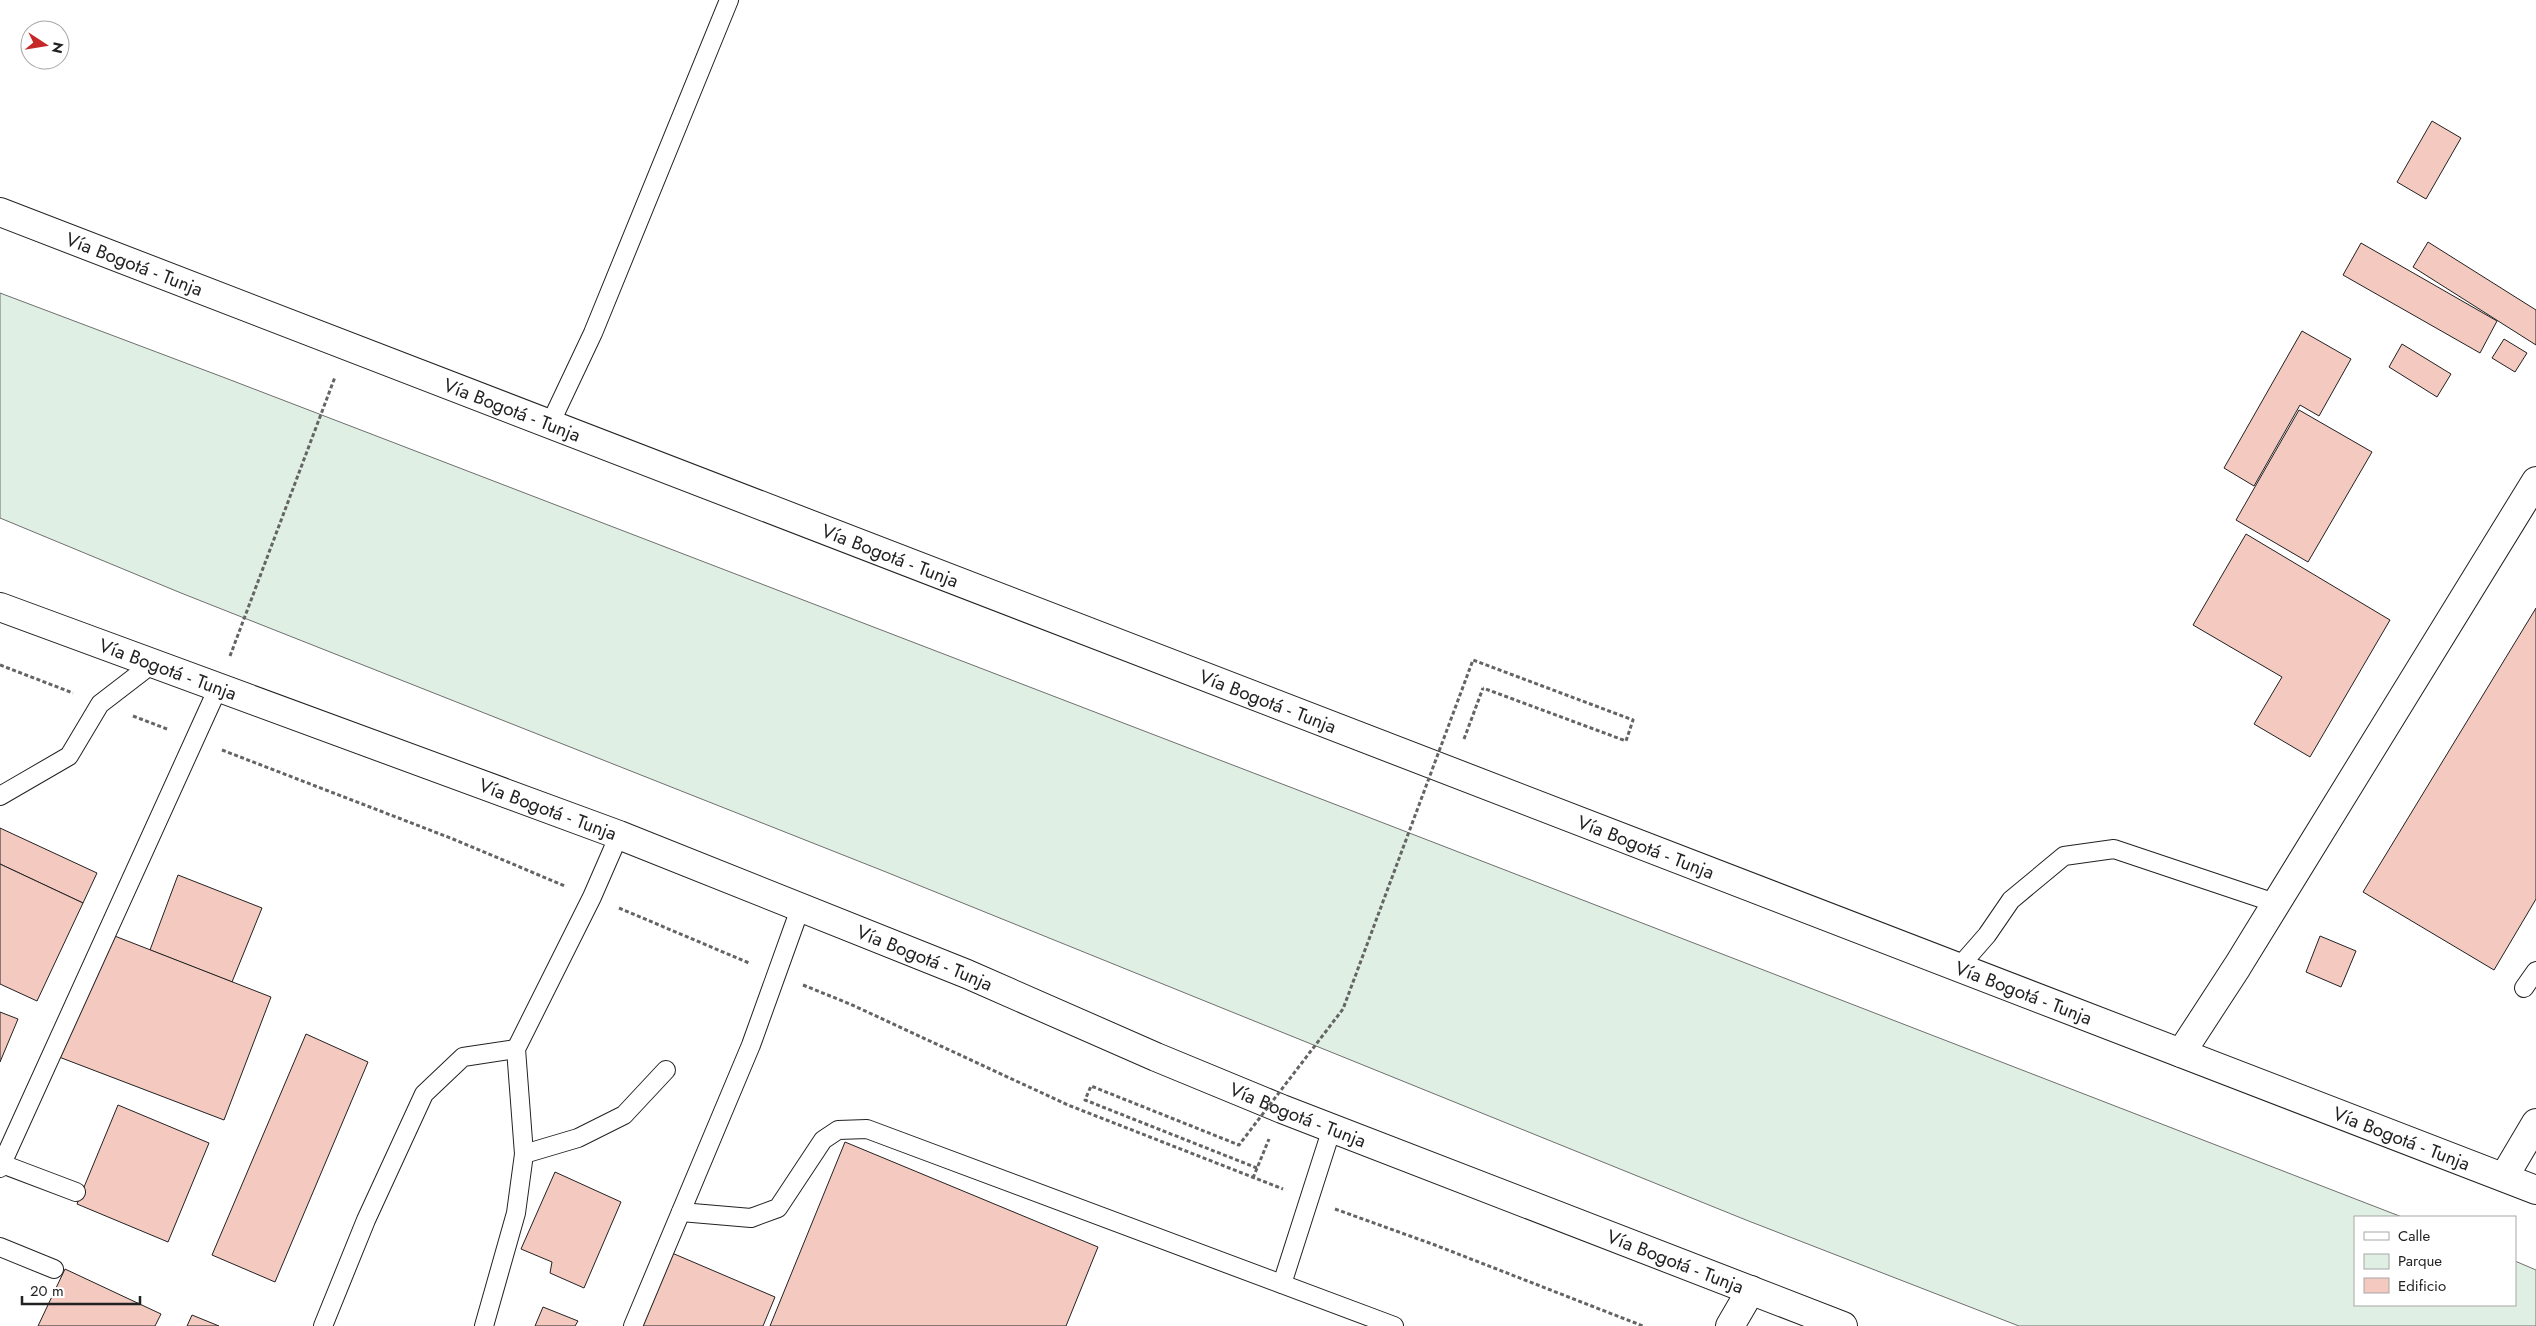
<svg xmlns="http://www.w3.org/2000/svg" width="2536" height="1326" font-family="Jost,sans-serif">
<rect width="100%" height="100%" fill="#fff"/>
<path fill="#e0efe3" stroke="#6f6f6f" d="M0,293L228,379L1368,817L2402,1217H2355V1305H2515V1261L2536,1270V1326H2019L1746,1220L886,872L181,593L0,518Z"/>
<g fill="#f3c9c0" stroke="#222">
<path d="M2432,121L2461,138L2426,199L2397,182Z"/>
<path d="M2428,242L2536,310V345L2413,267Z"/>
<path d="M2361,243L2497,321L2480,353L2343,275Z"/>
<path d="M2302,331L2351,359L2319,416L2300,405L2254,486L2224,468Z"/>
<path d="M2504,339L2527,353L2515,372L2492,358Z"/>
<path d="M2402,344L2451,374L2437,397L2389,367Z"/>
<path d="M2299,410L2372,452L2308,562L2236,520Z"/>
<path d="M2246,534L2390,620L2310,757L2254,724L2282,677L2193,625Z"/>
<path d="M2536,608V899L2494,970L2363,892Z"/>
<path d="M0,828L97,873L83,903L0,864Z"/>
<path d="M0,864L83,903L37,1001L0,984Z"/>
<path d="M178,875L262,908L232,982L150,950Z"/>
<path d="M107,933L271,997L224,1120L59,1057Z"/>
<path d="M2320,936L2356,951L2341,987L2306,972Z"/>
<path d="M0,1012L18,1019L0,1062Z"/>
<path d="M306,1034L368,1062L275,1282L212,1255Z"/>
<path d="M118,1105L209,1143L168,1242L77,1204Z"/>
<path d="M845,1142L1098,1247L1066,1326H770Z"/>
<path d="M555,1172L621,1202L584,1288L550,1273L552,1262L521,1249Z"/>
<path d="M672,1253L775,1297L763,1326H641Z"/>
<path d="M65,1269L161,1314L155,1326H38Z"/>
<path d="M543,1307L578,1321L575,1326H535Z"/>
<path d="M192,1315L219,1326H187Z"/>
</g>
<g fill="none" stroke-linecap="round" stroke-linejoin="round">
<g stroke="#222" stroke-width="20">
<g id="service">
<path d="M550,424L593,333L729,0"/>
<path d="M0,796L69,756L100,704L152,664"/>
<path d="M1959,967L1987,935L2011,900L2064,856L2114,849L2275,903"/>
<path d="M2524,988L2536,971"/>
<path d="M524,1154L578,1138L624,1115L666,1070"/>
<path d="M2,1164L76,1192"/>
<path d="M0,1168L218,688"/>
<path d="M681,1212L751,1218L778,1208L823,1140L838,1130L867,1129L1394,1326"/>
<path d="M0,1247L54,1269"/>
<path d="M1282,1284L1332,1128"/>
<path d="M323,1326L366,1220L424,1094L463,1057L516,1049"/>
<path d="M484,1326L516,1213L524,1154L516,1049L592,897L619,835"/>
<path d="M633,1326L751,1045L801,906"/>
</g>
</g>
<g stroke="#222" stroke-width="30">
<g id="minor">
<path d="M2181,1053L2237,967L2536,481"/>
<path d="M2504,1177L2536,1123"/>
<path d="M1730,1326L1751,1290"/>
</g>
</g>
<g stroke="#222" stroke-width="30">
<g id="trunk">
<path id="s1" d="M0,212L2536,1190"/>
<path id="s2" d="M0,607L619,835L967,974L1156,1057L1282,1109L1843,1326"/>
</g>
</g>
<g stroke="#646464" stroke-width="3" stroke-dasharray="4 2.5" stroke-linecap="butt">
<path d="M230,656L335,377"/>
<path d="M0,665L73,693"/>
<path d="M133,716L167,729"/>
<path d="M1464,739L1483,688"/>
<path d="M222,750L453,839L565,886"/>
<path d="M619,908L749,963"/>
<path d="M803,985L850,1004L1068,1105L1283,1189"/>
<path d="M1253,1178L1269,1139"/>
<path d="M1335,1209L1435,1245L1643,1326"/>
</g>
<use href="#service" stroke="#fff" stroke-width="18"/>
<use href="#minor" stroke="#fff" stroke-width="28"/>
<use href="#trunk" stroke="#fff" stroke-width="28"/>
<path stroke="#646464" stroke-width="3" stroke-dasharray="4 2.5" stroke-linecap="butt" d="M1257,1168L1085,1100L1091,1086L1239,1145L1343,1009L1473,660L1633,720L1626,741L1483,688"/>
</g>
<g text-anchor="middle" dominant-baseline="central" stroke-width="4" stroke-linejoin="round" paint-order="stroke">
<g font-size="19" fill="#222" stroke="#fff">
<text stroke="none"><textPath href="#s1" startOffset="144">Vía Bogotá - Tunja</textPath></text>
<text stroke="none"><textPath href="#s1" startOffset="549">Vía Bogotá - Tunja</textPath></text>
<text stroke="none"><textPath href="#s1" startOffset="954">Vía Bogotá - Tunja</textPath></text>
<text stroke="none"><textPath href="#s2" startOffset="179">Vía Bogotá - Tunja</textPath></text>
<text stroke="none"><textPath href="#s1" startOffset="1359">Vía Bogotá - Tunja</textPath></text>
<text stroke="none"><textPath href="#s2" startOffset="584">Vía Bogotá - Tunja</textPath></text>
<text stroke="none"><textPath href="#s1" startOffset="1764">Vía Bogotá - Tunja</textPath></text>
<text stroke="none"><textPath href="#s2" startOffset="989">Vía Bogotá - Tunja</textPath></text>
<text stroke="none"><textPath href="#s1" startOffset="2169">Vía Bogotá - Tunja</textPath></text>
<text stroke="none"><textPath href="#s2" startOffset="1394">Vía Bogotá - Tunja</textPath></text>
<text stroke="none"><textPath href="#s1" startOffset="2574">Vía Bogotá - Tunja</textPath></text>
<text stroke="none"><textPath href="#s2" startOffset="1799">Vía Bogotá - Tunja</textPath></text>
</g>
</g>
<rect x="2354" y="1216" width="162" height="90" fill="#ffffff" stroke="#a7a7a7"/>
<rect x="2364" y="1232" width="25" height="8" fill="#ffffff" stroke="#a7a7a7"/>
<text x="2398" y="1241" font-size="15" fill="#222222">Calle</text>
<rect x="2364" y="1254" width="25" height="15" fill="#e0efe3" stroke="#a7a7a7"/>
<text x="2398" y="1266" font-size="15" fill="#222222">Parque</text>
<rect x="2364" y="1278" width="25" height="15" fill="#f3c9c0" stroke="#a7a7a7"/>
<text x="2398" y="1291" font-size="15" fill="#222222">Edificio</text>
<g transform="translate(45 45) rotate(102)"><circle r="24" fill="#ffffff" stroke="#a7a7a7"/>
<path d="M0-4L9 19L0 12L-9 19Z" fill="#c62828"/>
<text y="-8" font-size="14" font-weight="bold" text-anchor="middle" fill="#222222">N</text>
</g>
<path d="M22 1296v8h118v-8" fill="none" stroke="#222222" stroke-width="2.5"/>
<text x="30" y="1296" font-size="15" fill="#222222" stroke="#ffffff" stroke-width="4" paint-order="stroke">20 m</text>
</svg>
